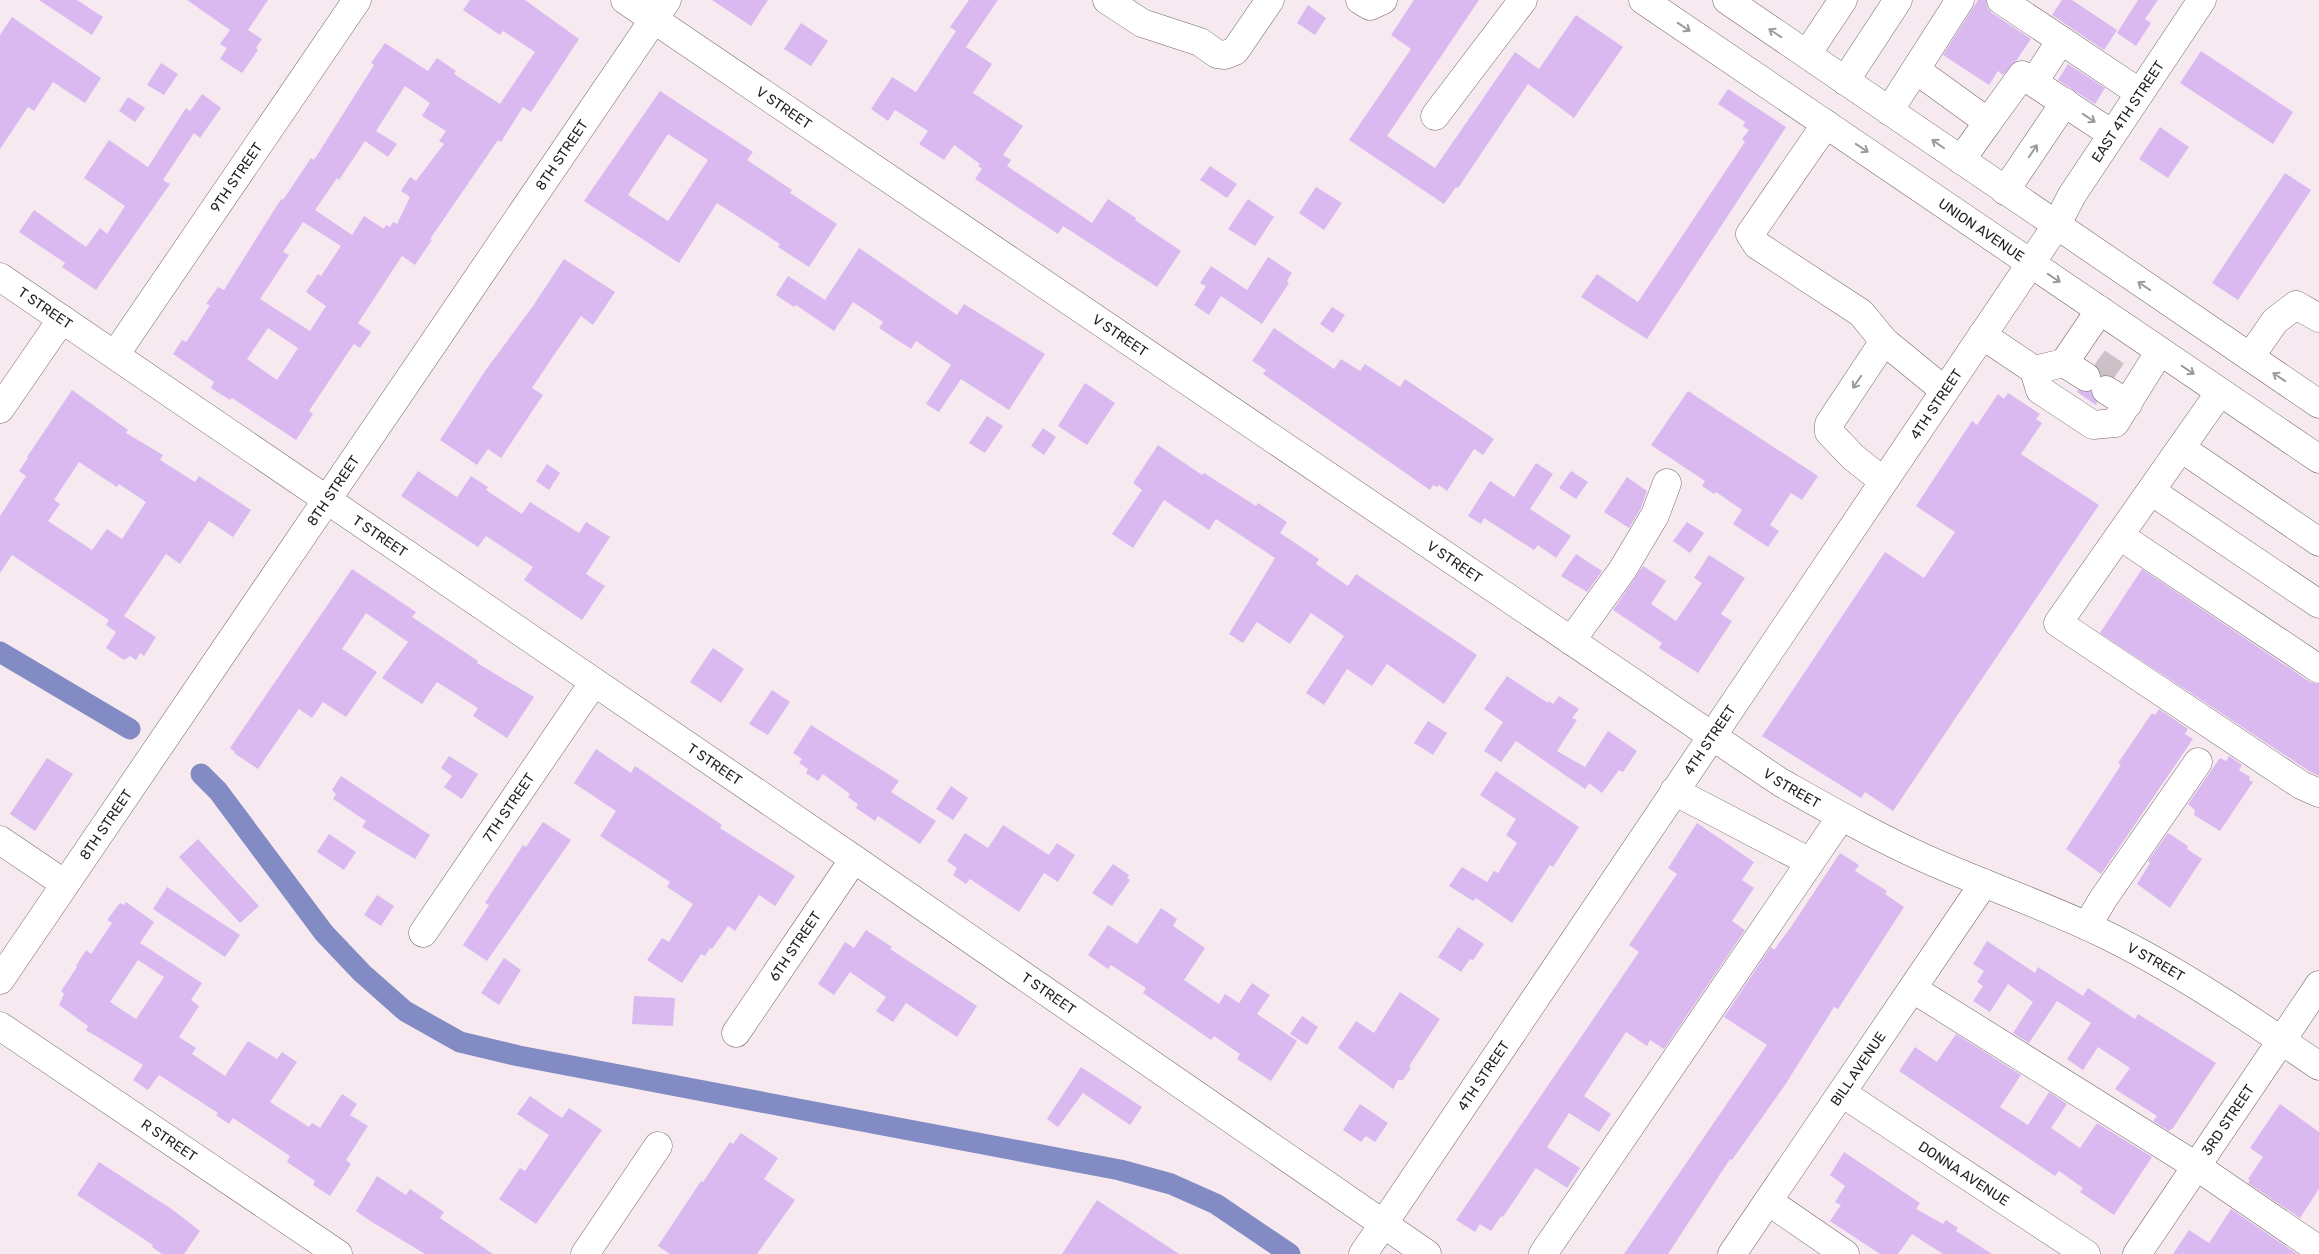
<svg xmlns="http://www.w3.org/2000/svg" width="2319" height="1254" font-family="Rubik,sans-serif">
<rect width="100%" height="100%" fill="#f7e9f0"/>
<g fill="none" stroke-linecap="round" stroke-linejoin="round">
<g stroke="#828bc3" stroke-width="21">
<path d="M0,652L130,729"/>
<path d="M201,774L218,791L324,933L362,973L405,1011L460,1042L519,1056L1120,1170L1171,1184L1216,1204L1290,1254"/>
</g>
</g>
<g fill="#dab9f1" fill-rule="evenodd">
<path d="M39,0H77L103,17L92,35Z"/>
<path d="M187,0H268L248,30L262,39L256,48L258,50L242,73L220,59L227,48L220,44L230,30Z"/>
<path d="M470,0H525L579,39L531,112L523,107L501,142L498,140L430,239L432,240L415,265L402,256L358,323L371,332L360,348L354,344L349,351L309,411L313,414L296,440L232,398L230,400L211,388L214,382L173,354L182,340L186,342L189,338L210,305L206,304L218,287L224,290L281,199L283,200L311,158L314,160L374,65L371,63L385,43L428,71L437,58L456,71L454,74L500,104L535,52L503,31L500,35L463,10ZM405,86L430,103L422,116L446,131L439,141L444,144L416,181L410,177L401,191L410,197L397,224L393,222L390,227L386,225L384,229L364,216L352,235L315,210L337,178L339,180L365,141L388,157L397,144L376,131ZM303,222L341,246L321,276L318,274L306,292L326,306L310,331L260,299L289,255L283,252ZM268,328L298,348L277,380L247,359Z"/>
<path d="M712,0H768L751,26Z"/>
<path d="M969,0H998L966,47L992,64L973,93L1023,126L1003,155L1011,160L1007,166L1092,223L1108,199L1136,218L1135,220L1181,251L1157,287L1063,226L1058,234L975,179L982,169L978,166L980,164L954,145L944,160L919,144L928,131L895,110L888,121L871,109L892,77L916,92L956,31L950,27Z"/>
<path d="M1414,0H1479L1387,136L1435,168L1515,52L1539,69L1576,15L1623,47L1574,118L1528,84L1458,188L1456,187L1444,204L1349,140L1411,49L1391,35Z"/>
<path d="M1978,0H1986L1987,7L1992,13L2031,39L2016,61L2003,75L1998,71L1989,85L1943,55Z"/>
<path d="M2062,0H2072L2117,30L2104,50L2052,15Z"/>
<path d="M2138,0H2158L2145,19L2151,23L2136,46L2117,33Z"/>
<path d="M1308,5L1326,18L1315,35L1297,23Z"/>
<path d="M12,17L101,78L85,103L53,82L34,111L28,107L0,149V35Z"/>
<path d="M801,23L828,41L811,66L784,49Z"/>
<path d="M2201,51L2293,112L2273,144L2180,83Z"/>
<path d="M161,63L178,74L164,95L147,85Z"/>
<path d="M2068,64L2105,88L2095,104L2058,80Z"/>
<path d="M1728,89L1786,127L1647,339L1581,297L1597,274L1638,302L1745,142L1742,139L1749,130L1743,126L1745,122L1718,104Z"/>
<path d="M660,91L753,152L747,160L792,190L790,193L837,224L809,267L778,247L780,244L717,203L679,263L584,201ZM668,134L708,160L668,221L628,195Z"/>
<path d="M202,94L221,108L200,138L194,133L163,180L170,184L96,290L62,267L65,263L19,232L34,210L86,247L100,228L107,234L125,206L84,178L109,140L148,167L186,108L190,111Z"/>
<path d="M128,97L145,108L135,122L119,111Z"/>
<path d="M2160,127L2189,147L2168,178L2139,159Z"/>
<path d="M1210,166L1237,184L1227,198L1200,180Z"/>
<path d="M2285,173L2311,190L2238,300L2212,283Z"/>
<path d="M1316,187L1342,203L1324,230L1299,213Z"/>
<path d="M1248,199L1274,217L1255,246L1228,229Z"/>
<path d="M859,248L957,315L964,304L1045,354L1009,410L961,379L939,412L926,404L951,365L916,341L911,349L879,328L883,322L853,302L834,331L796,305L794,307L776,295L788,276L825,300Z"/>
<path d="M1268,257L1292,273L1287,281L1289,283L1262,324L1221,296L1209,315L1194,305L1206,286L1200,283L1211,266L1247,290Z"/>
<path d="M564,259L615,292L593,325L581,316L554,355L532,388L543,395L501,458L488,449L477,465L440,440L485,371L533,306Z"/>
<path d="M1332,307L1345,315L1333,333L1320,324Z"/>
<path d="M1274,328L1334,369L1341,359L1360,371L1365,364L1400,387L1405,379L1494,439L1483,455L1474,449L1447,491L1439,485L1437,487L1433,485L1430,490L1263,374L1266,370L1252,361Z"/>
<path d="M2102,354L2121,366L2114,377L2107,374L2101,376L2095,364Z"/>
<path d="M1085,383L1115,403L1087,445L1058,426Z"/>
<path d="M72,390L128,430L126,433L163,455L160,460L195,482L199,476L251,510L233,537L209,521L180,564L166,554L124,616L156,637L144,656L140,653L136,660L130,656L124,660L106,648L116,632L106,625L109,620L12,555L0,573V516L26,476L19,471L28,458L27,457ZM79,462L117,487L119,484L146,502L122,539L107,529L92,550L48,521L60,504L54,500Z"/>
<path d="M2078,390L2091,391L2097,403L2096,405L2077,392Z"/>
<path d="M1688,391L1818,476L1802,500L1791,493L1770,525L1779,531L1768,547L1733,524L1742,510L1716,492L1714,494L1702,486L1705,481L1651,445Z"/>
<path d="M2008,393L2040,414L2036,419L2042,423L2021,454L2099,505L1893,811L1865,792L1861,798L1762,736L1885,552L1924,578L1955,532L1916,506L1972,421L1977,425L1998,394L2004,399Z"/>
<path d="M987,416L1003,426L985,453L969,443Z"/>
<path d="M1043,428L1056,437L1044,455L1031,446Z"/>
<path d="M1158,445L1202,475L1204,473L1256,506L1258,503L1287,522L1280,533L1319,559L1316,564L1348,586L1356,574L1477,655L1444,704L1387,664L1372,686L1347,669L1324,705L1306,693L1344,636L1311,613L1290,644L1257,622L1243,643L1229,634L1275,558L1216,519L1209,530L1164,500L1133,548L1112,534L1142,490L1133,483Z"/>
<path d="M1536,463L1553,474L1530,509L1571,536L1556,558L1538,545L1534,550L1484,518L1481,524L1468,516L1490,481L1514,497Z"/>
<path d="M547,464L560,473L549,490L536,481Z"/>
<path d="M418,471L457,497L471,476L488,487L486,490L522,514L530,502L579,533L586,522L610,537L586,574L605,586L582,620L524,580L533,567L486,536L478,547L401,496Z"/>
<path d="M1571,471L1588,482L1576,499L1559,488Z"/>
<path d="M1627,477L1647,491L1641,508L1629,528L1604,512Z"/>
<path d="M1687,522L1704,533L1690,553L1673,541Z"/>
<path d="M1576,554L1602,571L1587,592L1561,576Z"/>
<path d="M1709,555L1745,578L1721,614L1732,621L1698,673L1659,648L1662,643L1613,610L1643,566L1666,581L1651,604L1676,621L1702,583L1694,578Z"/>
<path d="M352,569L416,612L412,617L478,661L477,663L534,697L507,738L473,716L478,708L437,682L422,704L382,678L408,642L366,613L342,649L377,672L346,717L323,702L312,718L299,709L258,769L234,753L235,752L230,748Z"/>
<path d="M2142,569L2310,682L2319,684V776L2309,771L2100,633Z"/>
<path d="M713,648L744,669L721,703L690,682Z"/>
<path d="M1507,676L1548,703L1549,701L1553,704L1559,696L1579,709L1572,718L1577,720L1557,751L1585,767L1608,731L1637,751L1623,772L1619,770L1602,793L1589,783L1585,789L1516,741L1501,762L1484,751L1503,722L1484,709Z"/>
<path d="M772,690L790,702L768,735L749,724Z"/>
<path d="M2159,709L2188,729L2185,734L2193,739L2101,874L2066,849L2121,765L2118,763L2152,713L2155,715Z"/>
<path d="M1428,721L1447,733L1433,755L1414,743Z"/>
<path d="M811,725L899,781L891,792L936,821L920,844L878,816L875,821L856,808L858,804L848,797L850,794L823,774L818,781L806,773L808,769L799,763L802,759L793,753Z"/>
<path d="M596,749L631,773L635,766L722,825L720,828L795,876L775,906L759,895L735,931L728,926L712,949L710,948L705,956L701,954L682,983L647,960L662,938L669,942L693,904L667,887L670,882L600,836L616,811L574,783Z"/>
<path d="M449,756L478,774L462,799L444,787L452,776L441,768Z"/>
<path d="M2229,756L2242,765L2239,770L2250,777L2249,780L2253,782L2220,831L2194,815L2195,810L2188,804L2220,758L2226,761Z"/>
<path d="M47,758L73,774L35,831L10,814Z"/>
<path d="M1496,771L1579,827L1553,867L1550,865L1512,923L1476,898L1473,901L1449,886L1462,867L1487,882L1494,871L1498,873L1517,843L1506,835L1516,819L1480,795Z"/>
<path d="M341,776L430,835L415,859L362,827L366,821L333,799L336,794L332,790Z"/>
<path d="M951,786L968,798L953,820L936,809Z"/>
<path d="M543,822L571,840L487,961L463,945L489,905L485,903L523,845L526,847Z"/>
<path d="M1697,823L1754,862L1742,880L1754,888L1732,921L1745,930L1664,1049L1650,1040L1647,1046L1626,1032L1584,1096L1611,1114L1599,1132L1569,1113L1547,1147L1580,1168L1567,1188L1536,1168L1503,1217L1501,1216L1491,1231L1480,1224L1475,1232L1456,1220L1639,952L1629,945L1677,874L1668,868Z"/>
<path d="M1003,825L1049,855L1057,843L1075,855L1058,882L1044,873L1019,912L970,879L966,884L953,875L957,868L947,861L965,833L988,848Z"/>
<path d="M2168,833L2188,846L2187,849L2202,859L2170,908L2137,884L2150,863L2148,861Z"/>
<path d="M329,834L356,852L344,870L317,852Z"/>
<path d="M198,839L259,906L240,923L179,857Z"/>
<path d="M1840,853L1859,865L1855,871L1887,891L1885,894L1904,907L1838,1009L1834,1007L1785,1085L1732,1160L1730,1159L1668,1254H1624L1767,1045L1724,1017L1771,947L1774,950L1791,927Z"/>
<path d="M1113,864L1129,875L1127,878L1130,880L1112,906L1092,893Z"/>
<path d="M167,887L240,935L225,957L153,909Z"/>
<path d="M377,895L394,906L381,926L364,915Z"/>
<path d="M126,902L154,922L140,943L202,983L191,1000L199,1006L179,1037L196,1048L192,1054L225,1076L248,1041L277,1059L282,1052L297,1062L270,1102L309,1127L312,1123L320,1128L342,1094L357,1104L350,1115L368,1126L346,1160L351,1164L330,1196L313,1185L315,1181L287,1162L290,1156L233,1118L229,1124L216,1115L218,1113L159,1075L148,1090L133,1080L143,1065L86,1030L88,1026L59,1005L64,994L61,991L77,967L76,966L86,950L91,954L112,923L107,920L120,903L124,905ZM138,960L164,977L136,1019L110,1002Z"/>
<path d="M1161,908L1177,919L1173,926L1205,948L1184,980L1219,1004L1225,994L1239,1003L1252,983L1270,995L1257,1014L1297,1041L1271,1081L1237,1059L1240,1054L1214,1036L1211,1040L1143,993L1146,988L1111,965L1108,969L1088,955L1108,925L1137,944Z"/>
<path d="M1458,927L1484,944L1473,960L1470,959L1461,972L1438,957Z"/>
<path d="M866,930L892,947L890,949L977,1006L957,1037L906,1003L893,1022L876,1011L886,997L850,972L834,995L818,984L845,942L854,948Z"/>
<path d="M1987,941L2035,973L2038,967L2083,996L2088,988L2135,1019L2138,1014L2216,1063L2173,1128L2169,1131L2153,1121L2157,1116L2115,1089L2130,1068L2098,1047L2083,1070L2067,1059L2091,1023L2057,1001L2029,1043L2013,1033L2033,1002L2008,984L1990,1012L1973,1001L1983,986L1977,982L1984,971L1973,964Z"/>
<path d="M504,958L521,970L499,1005L481,993Z"/>
<path d="M1400,992L1440,1019L1409,1066L1411,1068L1403,1080H1398L1393,1089L1338,1048L1356,1021L1374,1033Z"/>
<path d="M634,996L675,998L673,1026L632,1024Z"/>
<path d="M1302,1016L1318,1027L1307,1045L1290,1034Z"/>
<path d="M1956,1034L2021,1075L2000,1107L2028,1125L2049,1092L2067,1104L2051,1128L2080,1148L2097,1123L2152,1157L2114,1215L2080,1192L2083,1188L2059,1171L2055,1176L1899,1071L1915,1047L1937,1062Z"/>
<path d="M1081,1067L1142,1107L1130,1125L1083,1093L1058,1127L1047,1119Z"/>
<path d="M530,1096L562,1118L569,1108L602,1130L536,1224L499,1199L520,1168L525,1171L549,1135L517,1114Z"/>
<path d="M1360,1104L1388,1123L1375,1142L1366,1136L1361,1142L1343,1130Z"/>
<path d="M2280,1104L2319,1132V1189L2300,1218L2248,1183L2250,1180L2248,1179L2263,1157L2250,1148Z"/>
<path d="M741,1133L778,1158L764,1179L795,1200L757,1254H670L658,1246L701,1181L703,1182L730,1142L733,1144Z"/>
<path d="M1844,1152L1920,1203L1916,1209L1943,1224L1946,1220L1958,1228L1956,1231L1992,1254H1943L1912,1234L1898,1254H1880L1830,1221L1841,1205L1835,1202L1845,1186L1830,1175Z"/>
<path d="M99,1162L173,1210L200,1231L184,1254H162L152,1247L153,1245L77,1195Z"/>
<path d="M377,1176L406,1195L410,1189L444,1212L440,1218L493,1254H425L372,1222L356,1211Z"/>
<path d="M1097,1200L1179,1254H1062Z"/>
<path d="M2231,1209L2297,1254H2173L2189,1230L2209,1243Z"/>
</g>
<g fill="none" stroke-linecap="round" stroke-linejoin="round">
<path stroke="#cdc0c6" stroke-width="28" stroke-dasharray="28 14" stroke-linecap="butt" d="M2097,362L2116,375"/>
<g stroke="#74686e" stroke-width="29">
<g id="minor">
<path id="s1" d="M625,0L1780,782C1828,809 1875,836 1924,858C1984,885 2047,906 2106,935C2181,972 2250,1019 2319,1066"/>
<path d="M1107,0L1142,23L1200,42L1217,54L1225,55L1235,51L1270,0"/>
<path d="M1360,0L1370,6L1383,0"/>
<path d="M2001,0L2140,93"/>
<path d="M1807,54L1843,0"/>
<path d="M1916,70L1988,122L2022,75L2112,134"/>
<path d="M1845,81L1898,0"/>
<path d="M2034,82L2061,40"/>
<path d="M1889,111L1960,0"/>
<path d="M1435,116L1523,0"/>
<path d="M1826,124L1750,234L1757,245L1861,313L1884,341L1944,390"/>
<path d="M1961,160L1988,122"/>
<path d="M2005,191L2065,102"/>
<path id="s2" d="M0,277L854,859L1427,1254"/>
<path d="M1982,335L2034,370L2064,363L2100,310"/>
<path id="s3" d="M115,355L357,0"/>
<path d="M2250,357L2275,321L2296,305L2319,318"/>
<path d="M2064,363L2086,377"/>
<path d="M2034,370L2040,390L2093,425L2115,423L2160,351"/>
<path d="M2106,390L2128,404"/>
<path d="M2220,392L2058,623L2301,785L2319,793"/>
<path d="M0,409L62,319"/>
<path d="M2181,448L2319,542"/>
<path d="M1883,481L1853,457L1829,432V424L1884,341"/>
<path d="M2151,491L2319,604"/>
<path d="M2120,536L2319,669"/>
<path d="M1571,641L1623,569L1655,515L1667,483"/>
<path d="M1674,791L1810,862"/>
<path d="M0,840L65,884"/>
<path d="M2087,926L2103,899L2198,762"/>
<path id="s4" d="M423,933L594,682"/>
<path id="s5" d="M0,980L667,0"/>
<path d="M1913,989L2196,1166L2319,1250"/>
<path id="s6" d="M0,1026L338,1254"/>
<path id="s7" d="M736,1033L854,859"/>
<path id="s8" d="M1842,1093L2086,1254"/>
<path d="M1768,1201L1845,1254"/>
<path d="M585,1254L658,1146"/>
<path id="s9" d="M1363,1254L2056,226L2072,195L2202,0"/>
<path d="M1543,1254L1841,817"/>
<path id="s10" d="M1732,1254L1984,883"/>
<path id="s11" d="M2137,1254L2319,985"/>
</g>
</g>
<g stroke="#74686e" stroke-width="29">
<g id="highway">
<path id="s12" d="M1643,0L2319,459"/>
<path d="M1727,0L2319,404"/>
</g>
</g>
<use href="#minor" stroke="#fff" stroke-width="28"/>
<use href="#highway" stroke="#fff" stroke-width="28"/>
</g>
<defs><path id="oneway-shaft" d="M-6 0H5M1.5-3L5.5 0L1.5 3" fill="none" stroke-width="1.6" stroke-linecap="round" stroke-linejoin="round" transform="scale(1.25)"/></defs>
<g stroke="#9c9a9b">
<use href="#oneway-shaft" transform="translate(1684 27) rotate(34)"/>
<use href="#oneway-shaft" transform="translate(1775 33) rotate(-146)"/>
<use href="#oneway-shaft" transform="translate(2089 118) rotate(34)"/>
<use href="#oneway-shaft" transform="translate(1938 144) rotate(-145)"/>
<use href="#oneway-shaft" transform="translate(1862 148) rotate(34)"/>
<use href="#oneway-shaft" transform="translate(2033 151) rotate(-56)"/>
<use href="#oneway-shaft" transform="translate(2054 278) rotate(34)"/>
<use href="#oneway-shaft" transform="translate(2144 286) rotate(-146)"/>
<use href="#oneway-shaft" transform="translate(2188 370) rotate(34)"/>
<use href="#oneway-shaft" transform="translate(2279 377) rotate(-146)"/>
<use href="#oneway-shaft" transform="translate(1857 382) rotate(124)"/>
</g>
<g text-anchor="middle" dominant-baseline="central" stroke-width="4" stroke-linejoin="round" paint-order="stroke">
<g font-size="14" fill="#231e20" stroke="#fff9fc">
<text stroke="none"><textPath href="#s1" startOffset="192">V STREET</textPath></text>
<text stroke="none"><textPath href="#s9" startOffset="1375">EAST 4TH STREET</textPath></text>
<text stroke="none"><textPath href="#s5" startOffset="998">8TH STREET</textPath></text>
<text stroke="none"><textPath href="#s3" startOffset="215">9TH STREET</textPath></text>
<text stroke="none"><textPath href="#s12" startOffset="409">UNION AVENUE</textPath></text>
<text stroke="none"><textPath href="#s2" startOffset="55">T STREET</textPath></text>
<text stroke="none"><textPath href="#s1" startOffset="598">V STREET</textPath></text>
<text stroke="none"><textPath href="#s9" startOffset="1025">4TH STREET</textPath></text>
<text stroke="none"><textPath href="#s5" startOffset="592">8TH STREET</textPath></text>
<text stroke="none"><textPath href="#s2" startOffset="460">T STREET</textPath></text>
<text stroke="none"><textPath href="#s1" startOffset="1002">V STREET</textPath></text>
<text stroke="none"><textPath href="#s9" startOffset="620">4TH STREET</textPath></text>
<text stroke="none"><textPath href="#s2" startOffset="865">T STREET</textPath></text>
<text stroke="none"><textPath href="#s1" startOffset="1408">V STREET</textPath></text>
<text stroke="none"><textPath href="#s4" startOffset="152">7TH STREET</textPath></text>
<text stroke="none"><textPath href="#s5" startOffset="188">8TH STREET</textPath></text>
<text stroke="none"><textPath href="#s7" startOffset="105">6TH STREET</textPath></text>
<text stroke="none"><textPath href="#s1" startOffset="1812">V STREET</textPath></text>
<text stroke="none"><textPath href="#s2" startOffset="1270">T STREET</textPath></text>
<text stroke="none"><textPath href="#s10" startOffset="224">BILL AVENUE</textPath></text>
<text stroke="none"><textPath href="#s9" startOffset="215">4TH STREET</textPath></text>
<text stroke="none"><textPath href="#s11" startOffset="162">3RD STREET</textPath></text>
<text stroke="none"><textPath href="#s6" startOffset="204">R STREET</textPath></text>
<text stroke="none"><textPath href="#s8" startOffset="146">DONNA AVENUE</textPath></text>
</g>
</g>
</svg>
